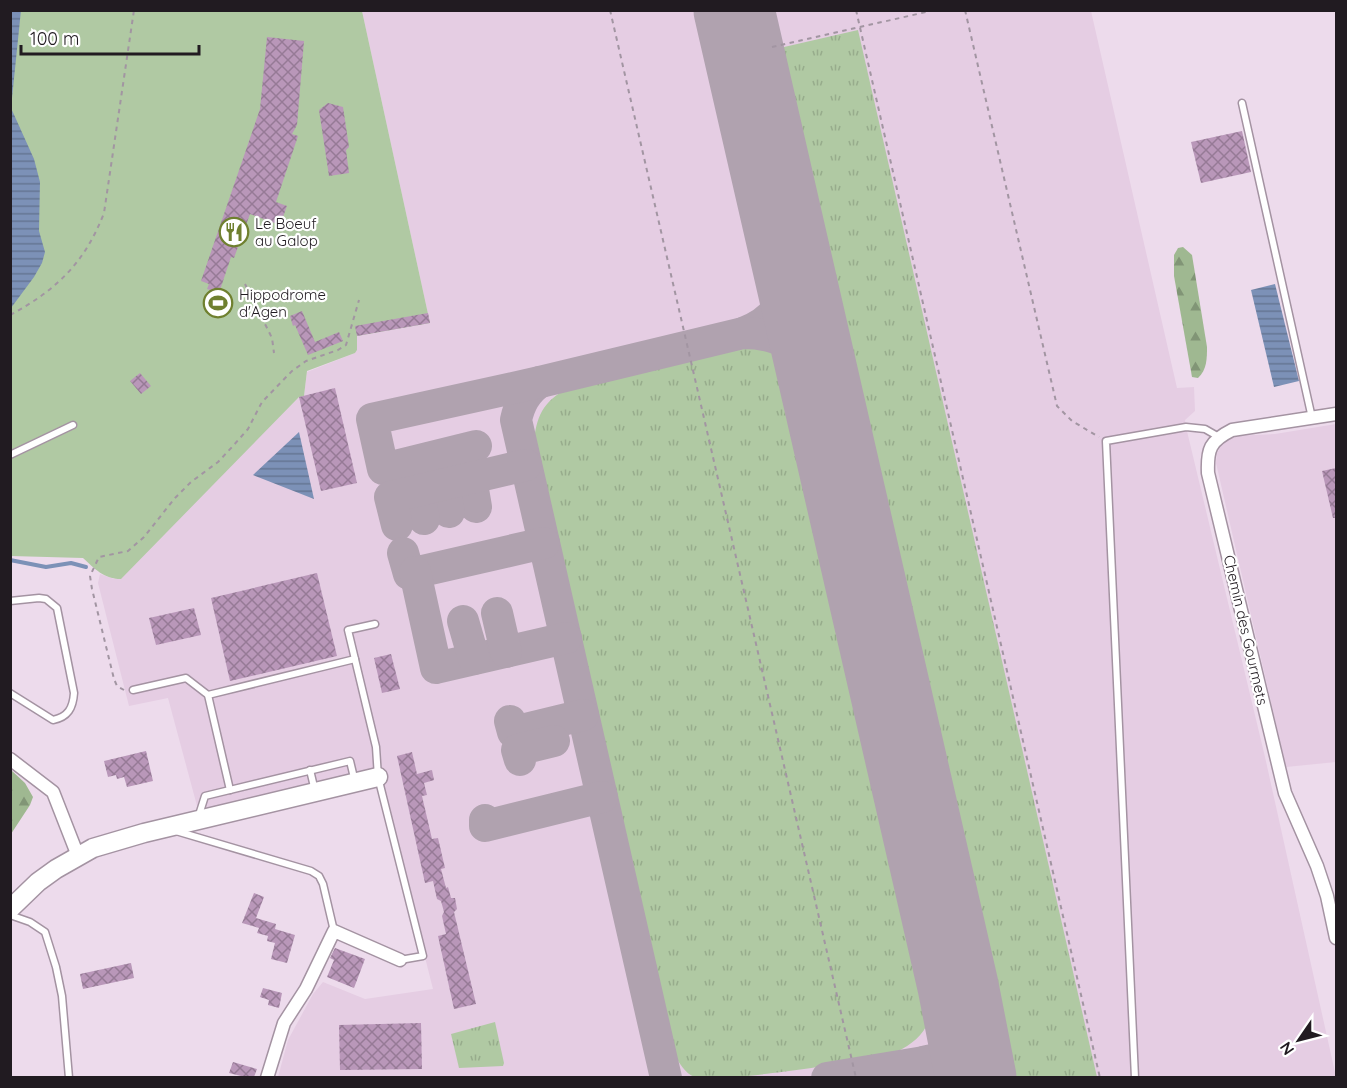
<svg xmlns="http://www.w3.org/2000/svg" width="1347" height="1088" font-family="Quicksand,sans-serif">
<defs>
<pattern id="grass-tufts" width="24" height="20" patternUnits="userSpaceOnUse" patternTransform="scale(1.5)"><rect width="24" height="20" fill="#b0c9a3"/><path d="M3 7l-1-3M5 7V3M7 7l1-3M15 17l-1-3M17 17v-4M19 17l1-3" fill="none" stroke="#97ac8c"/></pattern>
<pattern id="forest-firs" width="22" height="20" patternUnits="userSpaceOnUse" patternTransform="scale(1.5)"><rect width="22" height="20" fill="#9fb891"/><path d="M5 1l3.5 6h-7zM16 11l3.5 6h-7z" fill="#819576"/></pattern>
<pattern id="water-rules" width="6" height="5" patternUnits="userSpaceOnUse" patternTransform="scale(1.5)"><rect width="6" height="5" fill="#7c91b7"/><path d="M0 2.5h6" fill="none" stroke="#657694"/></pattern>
<pattern id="building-cross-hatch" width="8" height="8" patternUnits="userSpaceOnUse" patternTransform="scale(1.5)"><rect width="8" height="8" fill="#b997b9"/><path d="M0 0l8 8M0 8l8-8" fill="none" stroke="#967a96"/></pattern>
</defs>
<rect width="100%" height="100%" fill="#eddbec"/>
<g fill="#e5cde3">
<path d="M362,11H1091L1177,388L1194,387L1195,411L1185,420L1186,427L1265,757L1336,1077H278L288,1040L313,994L323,982L365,999L433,989L379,776L200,817L168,698L129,706L98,583L100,574L114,579L299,397L304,396L307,372L355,353L357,350V336L430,323Z"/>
<path d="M1336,424V762L1286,767L1216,463L1217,453L1222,444L1232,436L1275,434Z"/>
</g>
<g fill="url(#grass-tufts)">
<path d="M858,30L1097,1077H1005L771,50Z"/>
<path d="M741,347C763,345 780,354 790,373L933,1002C932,1023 921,1039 902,1049C884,1060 714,1084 695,1077C685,1074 678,1061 674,1054L534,441C537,412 546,399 572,386Z"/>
<path d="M495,1022L504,1063L503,1066L459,1068L451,1034Z"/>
</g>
<g fill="url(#forest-firs)">
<path d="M1183,247L1192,255L1207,347C1207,358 1207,370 1198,378L1192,377L1174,276V255L1178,248Z"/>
<path d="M11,770L25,783L33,797L30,805L11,834V806L12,800L11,796Z"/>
</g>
<path fill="#b0c9a3" d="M11,11H362L430,323L357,336V350L355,353L307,371L304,396L299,397L121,579C104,579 95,569 83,558L11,556Z"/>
<g fill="url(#water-rules)">
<path d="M21,10L11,108L34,159L40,182L39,231L45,252L42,263L34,277L11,308L10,11Z"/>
<path d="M1275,284L1299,381L1274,387L1251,290Z"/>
<path d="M299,432L314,499L253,475Z"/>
</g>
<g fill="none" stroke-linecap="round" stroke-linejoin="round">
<path stroke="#7c91b7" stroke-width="4" d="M10,560L46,567L71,563L86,567"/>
<g stroke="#b0a2af" stroke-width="32">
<path d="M743,333C782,319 790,292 790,253"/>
<path d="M540,382C527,390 519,405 516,420L666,1078"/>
<path d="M476,446L383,469L372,419L540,382L743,333C782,333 799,347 819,379"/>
<path d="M471,478L476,507"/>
<path d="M444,484L449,512"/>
<path d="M418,491L424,519"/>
<path d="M397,525L390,497L526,465"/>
<path d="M403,553L409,574L544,543"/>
<path d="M415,572L436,668L566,638"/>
<path d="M497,613L506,652"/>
<path d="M463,621L474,659"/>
<path d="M510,721L513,732L583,715"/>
<path d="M520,760L517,750L554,741"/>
<path d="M485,820V826L602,797"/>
<path d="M924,1062C931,1060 940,1059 946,1054C964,1040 958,1005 958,986"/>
<path d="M827,1078L924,1062L946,1064L953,1068L964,1078"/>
</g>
<path stroke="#b0a2af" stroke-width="81" d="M734,10L958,986L976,1078"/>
</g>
<g fill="url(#building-cross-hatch)">
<path d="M267,37L304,41L297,125L292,134L298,136L276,202L287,206L280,225L250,214L234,258L231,257L219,293L207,289L209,284L201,281L260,109Z"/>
<path d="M328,103L343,107L349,147L346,150L349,173L329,176L319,110Z"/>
<path d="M1242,131L1251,172L1201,183L1191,142Z"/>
<path d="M302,311L315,342L339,332L343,341L308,355L295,325L293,326L290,316Z"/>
<path d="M428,313L430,323L357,336L355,326Z"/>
<path d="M140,373L151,386L141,394L130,381Z"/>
<path d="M335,388L357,483L321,491L299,397Z"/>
<path d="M1336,468V518H1333L1322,471Z"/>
<path d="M317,573L337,656L230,681L211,598Z"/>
<path d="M194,608L201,635L156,645L149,618Z"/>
<path d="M391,654L400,689L382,693L374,658Z"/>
<path d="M146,751L153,781L127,787L124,777L117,779L116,775L108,777L104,761Z"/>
<path d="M412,752L417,774L432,770L434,780L424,783L427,795L422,796L432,839L438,838L445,868L441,869L446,888L448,887L451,898H455L457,909L454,912L476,1004L454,1009L438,936L446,934L442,916L444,912L441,901L437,899L433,881L425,883L397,756Z"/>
<path d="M254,893L264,897L256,918L276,924L275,929L295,935L287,963L271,959L275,943L267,941L268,936L257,933L259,928L242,923Z"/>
<path d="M335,948L365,959L354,988L327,977L334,960L330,958Z"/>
<path d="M131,963L134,978L83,989L80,974Z"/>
<path d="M263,988L282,993L279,1008L268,1005L269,1000L260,997Z"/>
<path d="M421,1023L422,1069L340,1070L339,1025Z"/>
<path d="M233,1062L257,1069L254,1077H245L229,1073Z"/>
</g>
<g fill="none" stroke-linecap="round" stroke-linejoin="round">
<g stroke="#a493a2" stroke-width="9">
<g id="lane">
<path d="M1242,103L1312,418"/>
<path d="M10,455L73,425"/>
<path d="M10,601L39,598L46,599L57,608L74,693C73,708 68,717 53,720L10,693"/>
<path d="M375,624L348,630L376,747L378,777L423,956L400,960"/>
<path d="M133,690L186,678L208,695L230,790"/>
<path d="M208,695L355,659"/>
<path d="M310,770L315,791"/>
<path d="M198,818L205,796L350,761L355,782"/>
<path d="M176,831L311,871L319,876L323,884L334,931"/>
<path d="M10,915L30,922L45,932L56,967L62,996L69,1078"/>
<path d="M1135,1078L1106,441L1186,427L1205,429L1219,437"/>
</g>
</g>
<g stroke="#a493a2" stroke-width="15">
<g id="street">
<path d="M1336,414L1232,430C1210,441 1207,449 1208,473L1285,793L1317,866L1327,896L1336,938"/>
<path d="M10,759L53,792L78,856"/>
<path d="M267,1078L284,1023L306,989L334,931L400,960"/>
</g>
</g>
<g stroke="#a493a2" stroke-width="21">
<path id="secondary" d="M10,909L38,882L56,869L93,848L144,833L378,777"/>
</g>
<g stroke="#a295a2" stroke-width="2" stroke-dasharray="4.5 4.5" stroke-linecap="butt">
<path d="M610,10L856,1078"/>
<path d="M856,10L1100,1078"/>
<path d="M965,10L1057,406L1072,421L1099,437"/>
<path d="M772,47L935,10"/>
<path d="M245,284L272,338L274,353"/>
<path d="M10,315C57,290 85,262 104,213L134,10"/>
<path d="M124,690L117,686L114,679L92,589L90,576L99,557L128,551L144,537L175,498L191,482L218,462L232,447L248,429L262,402L292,371L306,361L338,350L346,345L359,300"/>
</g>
<use href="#lane" stroke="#fff" stroke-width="6"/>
<use href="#street" stroke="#fff" stroke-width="12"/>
<use href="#secondary" stroke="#fff" stroke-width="18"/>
</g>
<defs>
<g id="restaurant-ring" transform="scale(1.5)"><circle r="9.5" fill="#fff" stroke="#6f802f" stroke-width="1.5"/><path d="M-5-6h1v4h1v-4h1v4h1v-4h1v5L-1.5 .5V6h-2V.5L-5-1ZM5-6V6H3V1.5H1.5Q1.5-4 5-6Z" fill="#6f802f"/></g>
<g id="stadium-ring" transform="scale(1.5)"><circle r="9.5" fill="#fff" stroke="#6f802f" stroke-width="1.5"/><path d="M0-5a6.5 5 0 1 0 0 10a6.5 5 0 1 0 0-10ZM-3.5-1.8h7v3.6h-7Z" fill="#6f802f"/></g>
</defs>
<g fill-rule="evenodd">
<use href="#restaurant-ring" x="234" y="232"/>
<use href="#stadium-ring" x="218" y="303"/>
</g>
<g text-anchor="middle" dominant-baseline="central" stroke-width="4.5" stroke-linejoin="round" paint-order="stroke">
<g font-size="15" fill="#211b21" stroke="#fff" text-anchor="start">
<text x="255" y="223">Le Boeuf<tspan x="255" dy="17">au Galop</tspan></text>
<text x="239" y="294">Hippodrome<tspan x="239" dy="17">d'Agen</tspan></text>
</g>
<g font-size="15" fill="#211b21" stroke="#fff">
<text transform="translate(1246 630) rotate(77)">Chemin des Gourmets</text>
</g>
</g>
<rect width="1347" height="1088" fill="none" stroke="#211b21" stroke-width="24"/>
<g transform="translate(1299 1040) rotate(235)" stroke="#ffffff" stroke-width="4.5" paint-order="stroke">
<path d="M0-4.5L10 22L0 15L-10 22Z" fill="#211b21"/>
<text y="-9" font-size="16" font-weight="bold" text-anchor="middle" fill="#211b21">N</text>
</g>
<path d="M21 45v9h178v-9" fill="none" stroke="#211b21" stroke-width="3"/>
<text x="30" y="45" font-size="18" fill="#211b21" stroke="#ffffff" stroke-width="4.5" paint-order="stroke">100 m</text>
</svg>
